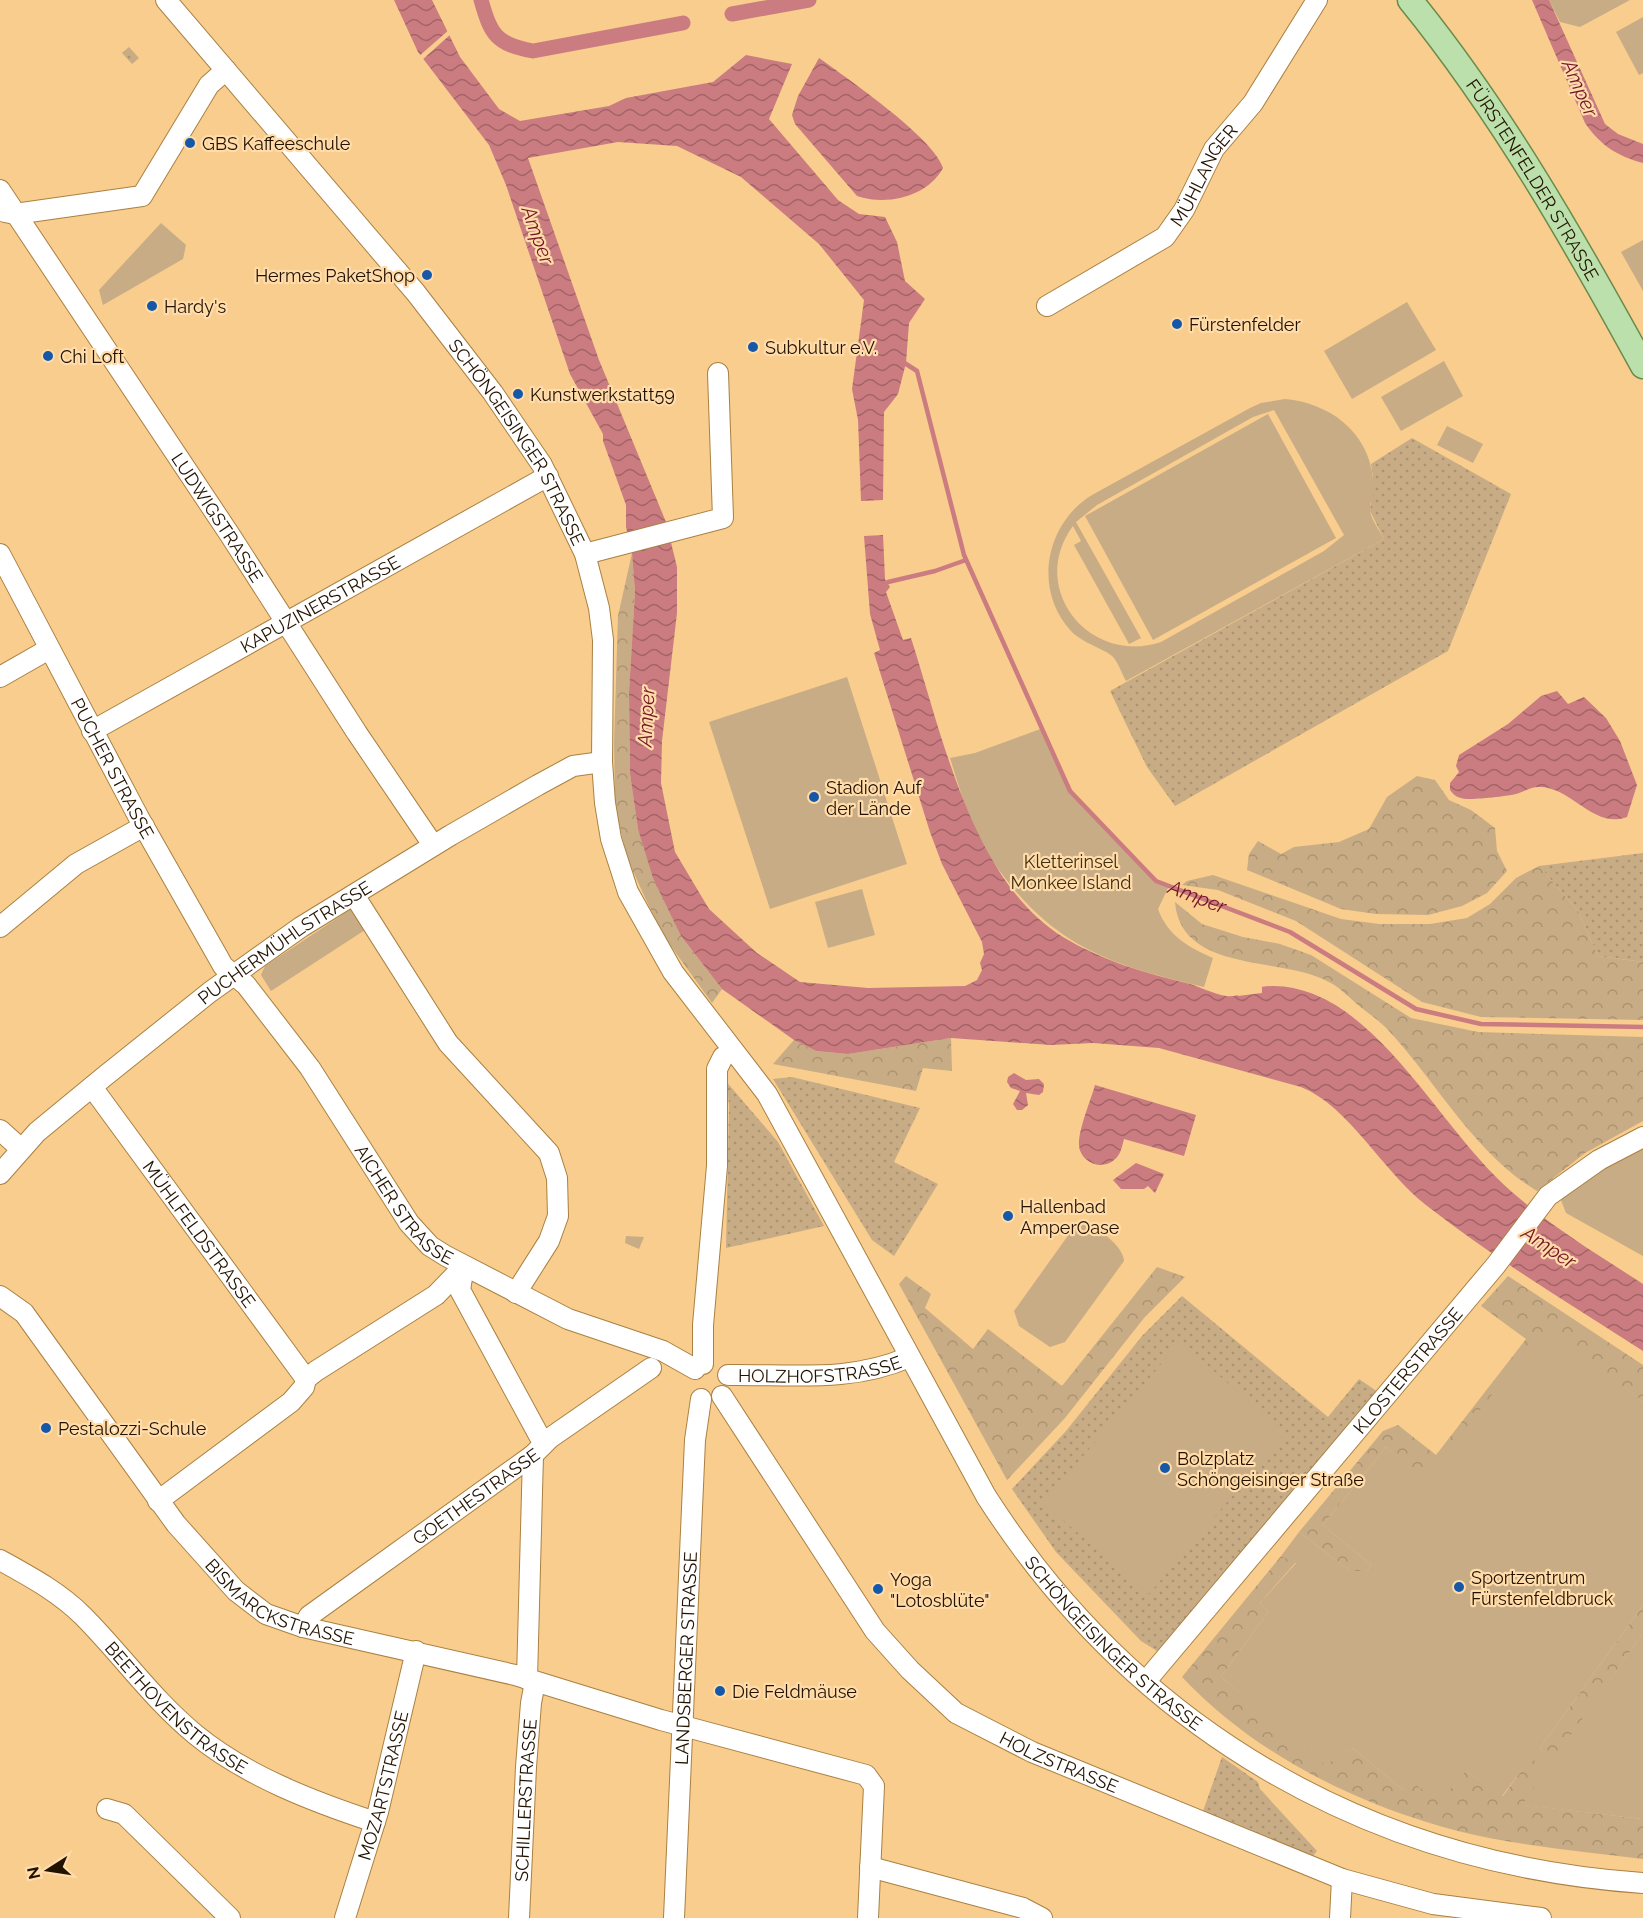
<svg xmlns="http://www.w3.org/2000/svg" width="1643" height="1918" font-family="Raleway,sans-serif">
<defs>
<pattern id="grass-dots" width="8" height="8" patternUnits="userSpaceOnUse" patternTransform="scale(1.5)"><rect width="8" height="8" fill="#c8ac85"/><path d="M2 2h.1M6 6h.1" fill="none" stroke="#ac9371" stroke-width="1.8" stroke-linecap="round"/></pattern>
<pattern id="forest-crowns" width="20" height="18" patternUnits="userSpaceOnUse" patternTransform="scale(1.5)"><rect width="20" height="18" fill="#c8ac85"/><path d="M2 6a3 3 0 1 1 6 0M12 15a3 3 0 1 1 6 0" fill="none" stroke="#ac9371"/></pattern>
<pattern id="water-waves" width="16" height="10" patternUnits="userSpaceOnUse" patternTransform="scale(1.5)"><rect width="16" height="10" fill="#ca7c81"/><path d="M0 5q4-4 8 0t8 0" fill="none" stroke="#a46467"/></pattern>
</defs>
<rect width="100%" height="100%" fill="#f8cd8d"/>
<g fill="url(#grass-dots)">
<path d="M129,47L139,58L132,64L122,53Z"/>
<path d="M1412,438L1511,494L1448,651L1175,806L1147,767L1110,691L1384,539L1370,511L1373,477L1371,464Z"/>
<path d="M1643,853V962L1598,956L1578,911L1539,866Z"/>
<path d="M792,1077L920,1108L894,1162L938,1184L894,1256L872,1240L773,1079Z"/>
<path d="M724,1079L778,1142L824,1226L726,1248L729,1106L728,1095H724Z"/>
<path d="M1182,1296L1328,1417L1359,1379L1378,1392L1173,1643L1157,1651L1141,1641L1056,1552L1012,1489L1066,1431L1142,1336Z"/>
<path d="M1222,1757L1258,1782L1260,1789L1317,1851L1311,1858L1202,1814Z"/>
</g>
<g fill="url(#forest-crowns)">
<path d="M632,553L635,592L629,692L630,774L638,829L681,936L722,989L712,1003L665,938L648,904L627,858L615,806L614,743L618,616Z"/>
<path d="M1417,776L1435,780L1449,800L1471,810L1495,828L1497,851L1507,871L1487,893L1462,906L1428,915L1376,914L1341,909L1247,870L1249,854L1258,841L1281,854L1294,847L1339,842L1369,829L1387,797Z"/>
<path d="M1539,866L1578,911L1598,956L1643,962V1020L1481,1017L1422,1002L1296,921L1218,890L1182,885L1187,881L1213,875L1341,919L1379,924H1430L1467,918L1490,904L1516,878Z"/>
<path d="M1175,902L1202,924L1243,937L1280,944L1311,955L1411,1018L1478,1032L1643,1037V1121L1585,1153L1537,1191C1475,1154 1438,1084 1389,1031C1380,1021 1368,1013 1358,1005C1349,997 1339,987 1329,982C1283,956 1181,974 1175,902Z"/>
<path d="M951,1038L952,1071L923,1068L916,1091L773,1064L794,1040L816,1051L848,1054Z"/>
<path d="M1157,1267L1185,1277L1144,1318L1065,1418L1007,1480L899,1284L906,1276L931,1294L925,1308L973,1349L988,1329L1062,1386Z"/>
<path d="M1508,1276L1643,1365V1402L1546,1328L1425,1480L1386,1447L1323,1525L1371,1565L1367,1571H1350L1299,1532L1383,1431L1398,1425L1436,1455L1526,1339L1481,1306Z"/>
<path d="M1281,1556L1296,1562L1260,1603L1268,1612L1221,1677L1325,1764L1353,1748L1403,1790L1411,1781L1466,1771L1503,1796L1531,1757L1547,1770L1523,1805L1643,1819V1859C1582,1851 1518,1846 1458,1831C1357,1805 1253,1753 1182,1677Z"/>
<path d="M1643,1605V1633L1554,1760L1540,1748Z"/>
</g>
<g fill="#c8ac85" fill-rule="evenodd">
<path d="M1549,0H1630L1580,27L1560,22Z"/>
<path d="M1643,17V73L1639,75L1616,32Z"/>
<path d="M161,223L186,245L183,259L103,305L99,290Z"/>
<path d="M1643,240V291L1621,252Z"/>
<path d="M1407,302L1436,350L1352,399L1324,351Z"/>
<path d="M1444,361L1463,396L1401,431L1381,397Z"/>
<path d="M1285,399C1329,403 1368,431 1373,478C1375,489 1370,499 1370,510C1370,518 1380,531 1384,539L1126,681C1122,674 1119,664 1113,657C1109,651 1082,643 1071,631C1033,590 1045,524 1092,495L1250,408L1261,403ZM1274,410L1344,535L1324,551L1161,642C1089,666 1027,588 1073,526L1081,541L1074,545L1129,644L1141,638L1076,522L1097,505L1253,417Z"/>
<path d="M1268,414L1336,538L1153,640L1085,516Z"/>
<path d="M1447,426L1483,444L1473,463L1437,445Z"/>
<path d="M847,677L907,864L770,909L709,722Z"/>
<path d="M1043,728L1070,791L1156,881L1169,886L1158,909C1168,936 1188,947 1213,958L1204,987C1119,967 1060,950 1005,878C992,861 979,843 972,823C963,802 957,780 950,758L975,753Z"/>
<path d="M862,889L875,935L828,948L815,902Z"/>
<path d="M351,909L365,930L271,991L261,975L265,966Z"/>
<path d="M1643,1149V1256L1566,1213L1561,1200L1564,1196L1602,1169Z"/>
<path d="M1082,1225C1097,1225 1123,1246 1124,1261L1065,1342L1050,1347L1019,1326L1014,1311L1072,1230Z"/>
<path d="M626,1236L644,1237L639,1249L625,1243Z"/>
<path d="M1546,1327L1643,1402V1605L1540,1748L1554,1759L1643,1633V1819L1522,1805L1546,1770L1531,1758L1502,1796L1466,1771L1439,1802L1412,1782L1403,1790L1353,1748L1325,1765L1221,1677L1268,1612L1260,1603L1296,1563L1281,1556L1299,1532L1350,1571H1367L1371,1565L1323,1525L1386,1447L1425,1479Z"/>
<path d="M1180,1342L1286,1433L1149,1594L1043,1503Z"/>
</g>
<g fill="url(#water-waves)">
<path d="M394,0H432L460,57L499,109L520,121L609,106L626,98L713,82L746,55L792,64L769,119L838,200L859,214L885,217L897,242L905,281L925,299L909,323L906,363L898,394L884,412L883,500L861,501L858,420L852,389L864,300L819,244L741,177L677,146L618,142L528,158L599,360L666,522L677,567V613L662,741L661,783L675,852L709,909L757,953L800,982L868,988L965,986L977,980L982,970L980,963L984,954L982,942L942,864L930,832L874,653L880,650L870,614L864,536L883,535L885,579L890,587L886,592L903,640L911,638C942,734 972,881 1063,937C1101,960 1144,973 1186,983C1199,986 1213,994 1226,996C1239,998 1250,989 1261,987C1290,982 1323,995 1346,1012C1406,1056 1445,1126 1498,1179C1540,1220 1594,1252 1643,1284V1351C1570,1304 1495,1259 1426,1205C1383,1172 1349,1106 1301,1087L1159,1048L1093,1043L1051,1045L951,1038L848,1054L816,1051L794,1040L722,989L681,936L653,878L638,829L630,774L629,692L635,592L632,553L626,527V505L603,441V434L570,374L506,185L489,145L418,52Z"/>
<path d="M1532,0H1549L1605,124L1618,134L1643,144V163C1617,156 1600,145 1585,123Z"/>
<path d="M819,58C848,79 934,138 943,168C927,197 887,206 857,196L795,124L792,115L798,96Z"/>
<path d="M1557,691L1568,704L1584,697L1606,718L1620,741L1637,785L1627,817C1594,830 1570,785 1538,787C1531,787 1523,792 1516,794C1508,796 1468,801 1461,798C1456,797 1453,794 1450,790V783L1459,772L1456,766L1459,755L1508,724L1541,696Z"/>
<path d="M1014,1073L1026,1080L1039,1079L1044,1084L1043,1092L1039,1095L1026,1093L1028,1105L1022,1110H1017L1013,1104L1020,1091L1011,1088L1007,1082L1008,1077Z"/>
<path d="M1095,1085L1196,1115L1184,1156L1124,1139C1122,1146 1121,1155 1114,1160C1101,1171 1080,1162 1079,1145C1078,1130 1091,1100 1095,1085Z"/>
<path d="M1136,1163L1164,1174L1155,1193L1148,1186L1144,1189H1121L1113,1180Z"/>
</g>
<g fill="#f8cd8d">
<path d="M450,29L452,33L421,61L418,57Z"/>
<path d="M1254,987H1262V993L1238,996V992Z"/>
</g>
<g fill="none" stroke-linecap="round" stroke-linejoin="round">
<g stroke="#ca7c81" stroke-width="4.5">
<path id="s1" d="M903,362L917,371L964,555L1070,791L1156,881L1290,932L1416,1009L1481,1024L1643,1027"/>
<path d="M888,582L935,571L966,560"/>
</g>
<g stroke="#ca7c81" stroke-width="15">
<path d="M481,0C491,35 496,44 533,51L683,23"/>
<path d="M732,14L809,0"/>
</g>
<g stroke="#aa8143" stroke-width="22">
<g id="minor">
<path id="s2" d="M166,0L416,293L493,393L542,465L585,554L599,608L603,640L602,762L605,803L611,839L628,892L673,972L767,1094L986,1496C1135,1729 1368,1864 1643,1883"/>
<path id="s3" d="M0,190L230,535L357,733L433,845"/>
<path d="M5,212L15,214L142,196L209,85L226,70"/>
<path id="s4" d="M1047,306L1165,237L1184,210L1214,149L1253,103L1317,0"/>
<path id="s5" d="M0,554L139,818L218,957L223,966L246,985L310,1068L409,1223L430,1246L446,1256L568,1319L663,1351L695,1369"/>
<path d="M585,554L723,518L718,373"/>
<path d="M0,677L49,649"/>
<path id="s6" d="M92,731L548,476"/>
<path d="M354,895L448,1043L549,1153L557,1178L558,1216L549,1241L516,1293"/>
<path d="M0,927L76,864L144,826"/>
<path id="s7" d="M92,1087L306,1379"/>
<path d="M0,1130L21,1149"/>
<path id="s8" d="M0,1174L37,1132L105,1076L210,992L301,927L451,835L538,785L573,766L602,762"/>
<path d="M464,1266L460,1290L543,1443"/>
<path id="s9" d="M0,1296L24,1313L176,1524L236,1591L266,1614L303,1627L515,1675L661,1720L866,1775L874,1786L868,1918"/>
<path d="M703,1364V1325L717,1166V1069L723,1057"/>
<path id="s10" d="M728,1375C790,1374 851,1383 909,1357"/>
<path id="s11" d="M722,1396L875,1631L910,1670L956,1713L1032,1752L1342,1879L1433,1904L1541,1918"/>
<path d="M158,1501L291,1402L304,1387L306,1379L316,1371L436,1295L464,1266"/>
<path id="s12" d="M0,1560C29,1576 59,1592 83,1616C121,1654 153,1700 196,1735C246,1776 314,1802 375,1822"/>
<path id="s13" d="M303,1627L309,1616L533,1455L550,1438L651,1368"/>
<path d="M527,1679L533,1455"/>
<path id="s14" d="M1146,1681L1496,1265L1548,1196L1599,1160L1643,1137"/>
<path d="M107,1809L124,1814L230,1918"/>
<path d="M870,1867L1023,1908L1042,1918"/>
<path id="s15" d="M345,1918L378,1812L416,1651"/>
<path id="s16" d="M519,1918L526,1767L531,1703L535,1682"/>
<path id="s17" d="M674,1918L695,1440L701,1399"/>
<path d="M1340,1918L1342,1879"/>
</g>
</g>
<g stroke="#6a8b4b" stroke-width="27">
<g id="major">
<path id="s18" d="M1410,0C1501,112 1574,240 1643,366"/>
</g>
</g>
<use href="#minor" stroke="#fff" stroke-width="20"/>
<use href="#major" stroke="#bce0ac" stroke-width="24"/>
</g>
<g fill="#1558a8" stroke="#ffdcaa" stroke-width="2">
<circle cx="190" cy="143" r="6"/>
<circle cx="427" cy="275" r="6"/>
<circle cx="152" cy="306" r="6"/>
<circle cx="1177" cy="324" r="6"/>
<circle cx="753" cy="347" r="6"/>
<circle cx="48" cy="356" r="6"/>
<circle cx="518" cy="394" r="6"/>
<circle cx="814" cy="797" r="6"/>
<circle cx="1008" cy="1216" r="6"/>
<circle cx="46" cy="1428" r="6"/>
<circle cx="1165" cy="1468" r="6"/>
<circle cx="1459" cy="1587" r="6"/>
<circle cx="878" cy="1589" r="6"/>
<circle cx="720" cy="1691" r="6"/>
</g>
<g text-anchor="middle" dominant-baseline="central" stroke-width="4.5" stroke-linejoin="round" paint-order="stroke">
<g font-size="18" fill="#221200" stroke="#ffdcaa" text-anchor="start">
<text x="202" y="143">GBS Kaffeeschule</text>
<text x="415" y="275" text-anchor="end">Hermes PaketShop</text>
<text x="164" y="306">Hardy's</text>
<text x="1189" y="324">Fürstenfelder</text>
<text x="765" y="347">Subkultur e.V.</text>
<text x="60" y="356">Chi Loft</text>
<text x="530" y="394">Kunstwerkstatt59</text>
<text x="826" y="787">Stadion Auf<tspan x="826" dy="21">der Lände</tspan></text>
<text x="1020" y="1206">Hallenbad<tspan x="1020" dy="21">AmperOase</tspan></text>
<text x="58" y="1428">Pestalozzi-Schule</text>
<text x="1177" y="1458">Bolzplatz<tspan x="1177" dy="21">Schöngeisinger Straße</tspan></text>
<text x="1471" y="1577">Sportzentrum<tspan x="1471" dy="21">Fürstenfeldbruck</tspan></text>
<text x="890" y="1579">Yoga<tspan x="890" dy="21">"Lotosblüte"</tspan></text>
<text x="732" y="1691">Die Feldmäuse</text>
</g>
<g font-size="18" fill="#221200" stroke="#ffdcaa">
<text stroke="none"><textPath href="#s4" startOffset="210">MÜHLANGER</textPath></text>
<text stroke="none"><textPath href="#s18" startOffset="218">FÜRSTENFELDER STRASSE</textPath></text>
<text stroke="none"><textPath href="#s2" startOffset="566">SCHÖNGEISINGER STRASSE</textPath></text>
<text stroke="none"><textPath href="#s3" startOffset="393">LUDWIGSTRASSE</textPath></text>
<text stroke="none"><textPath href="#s6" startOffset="261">KAPUZINERSTRASSE</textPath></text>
<text stroke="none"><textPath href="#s5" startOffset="242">PUCHER STRASSE</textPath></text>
<text stroke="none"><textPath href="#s8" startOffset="368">PUCHERMÜHLSTRASSE</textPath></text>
<text stroke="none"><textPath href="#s5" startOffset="770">AICHER STRASSE</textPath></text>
<text stroke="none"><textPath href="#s7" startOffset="182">MÜHLFELDSTRASSE</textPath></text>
<text stroke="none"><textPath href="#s10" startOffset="92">HOLZHOFSTRASSE</textPath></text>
<text stroke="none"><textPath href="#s14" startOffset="406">KLOSTERSTRASSE</textPath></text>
<text stroke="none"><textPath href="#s13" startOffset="218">GOETHESTRASSE</textPath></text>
<text stroke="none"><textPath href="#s9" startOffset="424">BISMARCKSTRASSE</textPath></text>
<text stroke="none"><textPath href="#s2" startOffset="1940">SCHÖNGEISINGER STRASSE</textPath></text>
<text stroke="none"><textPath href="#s17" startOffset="260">LANDSBERGER STRASSE</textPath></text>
<text stroke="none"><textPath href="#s12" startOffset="232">BEETHOVENSTRASSE</textPath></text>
<text stroke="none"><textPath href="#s11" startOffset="510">HOLZSTRASSE</textPath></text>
<text stroke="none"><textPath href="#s15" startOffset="138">MOZARTSTRASSE</textPath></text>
<text stroke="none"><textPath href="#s16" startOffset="118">SCHILLERSTRASSE</textPath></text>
</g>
<g font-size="18" fill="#402e11" stroke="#ffdcaa">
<text x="1071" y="861">Kletterinsel<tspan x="1071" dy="21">Monkee Island</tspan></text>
</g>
<g font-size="20" font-style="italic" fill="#731627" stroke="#ffdcaa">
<text transform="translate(1580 88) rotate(66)">Amper</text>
<text transform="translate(538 235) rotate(70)">Amper</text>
<text transform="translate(646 717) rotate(-87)">Amper</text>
<text stroke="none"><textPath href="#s1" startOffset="634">Amper</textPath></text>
<text transform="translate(1549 1247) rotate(33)">Amper</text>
</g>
</g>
<g transform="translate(48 1870) rotate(258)" stroke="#ffdcaa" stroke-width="4.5" paint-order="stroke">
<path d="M0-4.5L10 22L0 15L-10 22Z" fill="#221200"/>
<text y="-9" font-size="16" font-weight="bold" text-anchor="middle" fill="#221200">N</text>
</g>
</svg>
